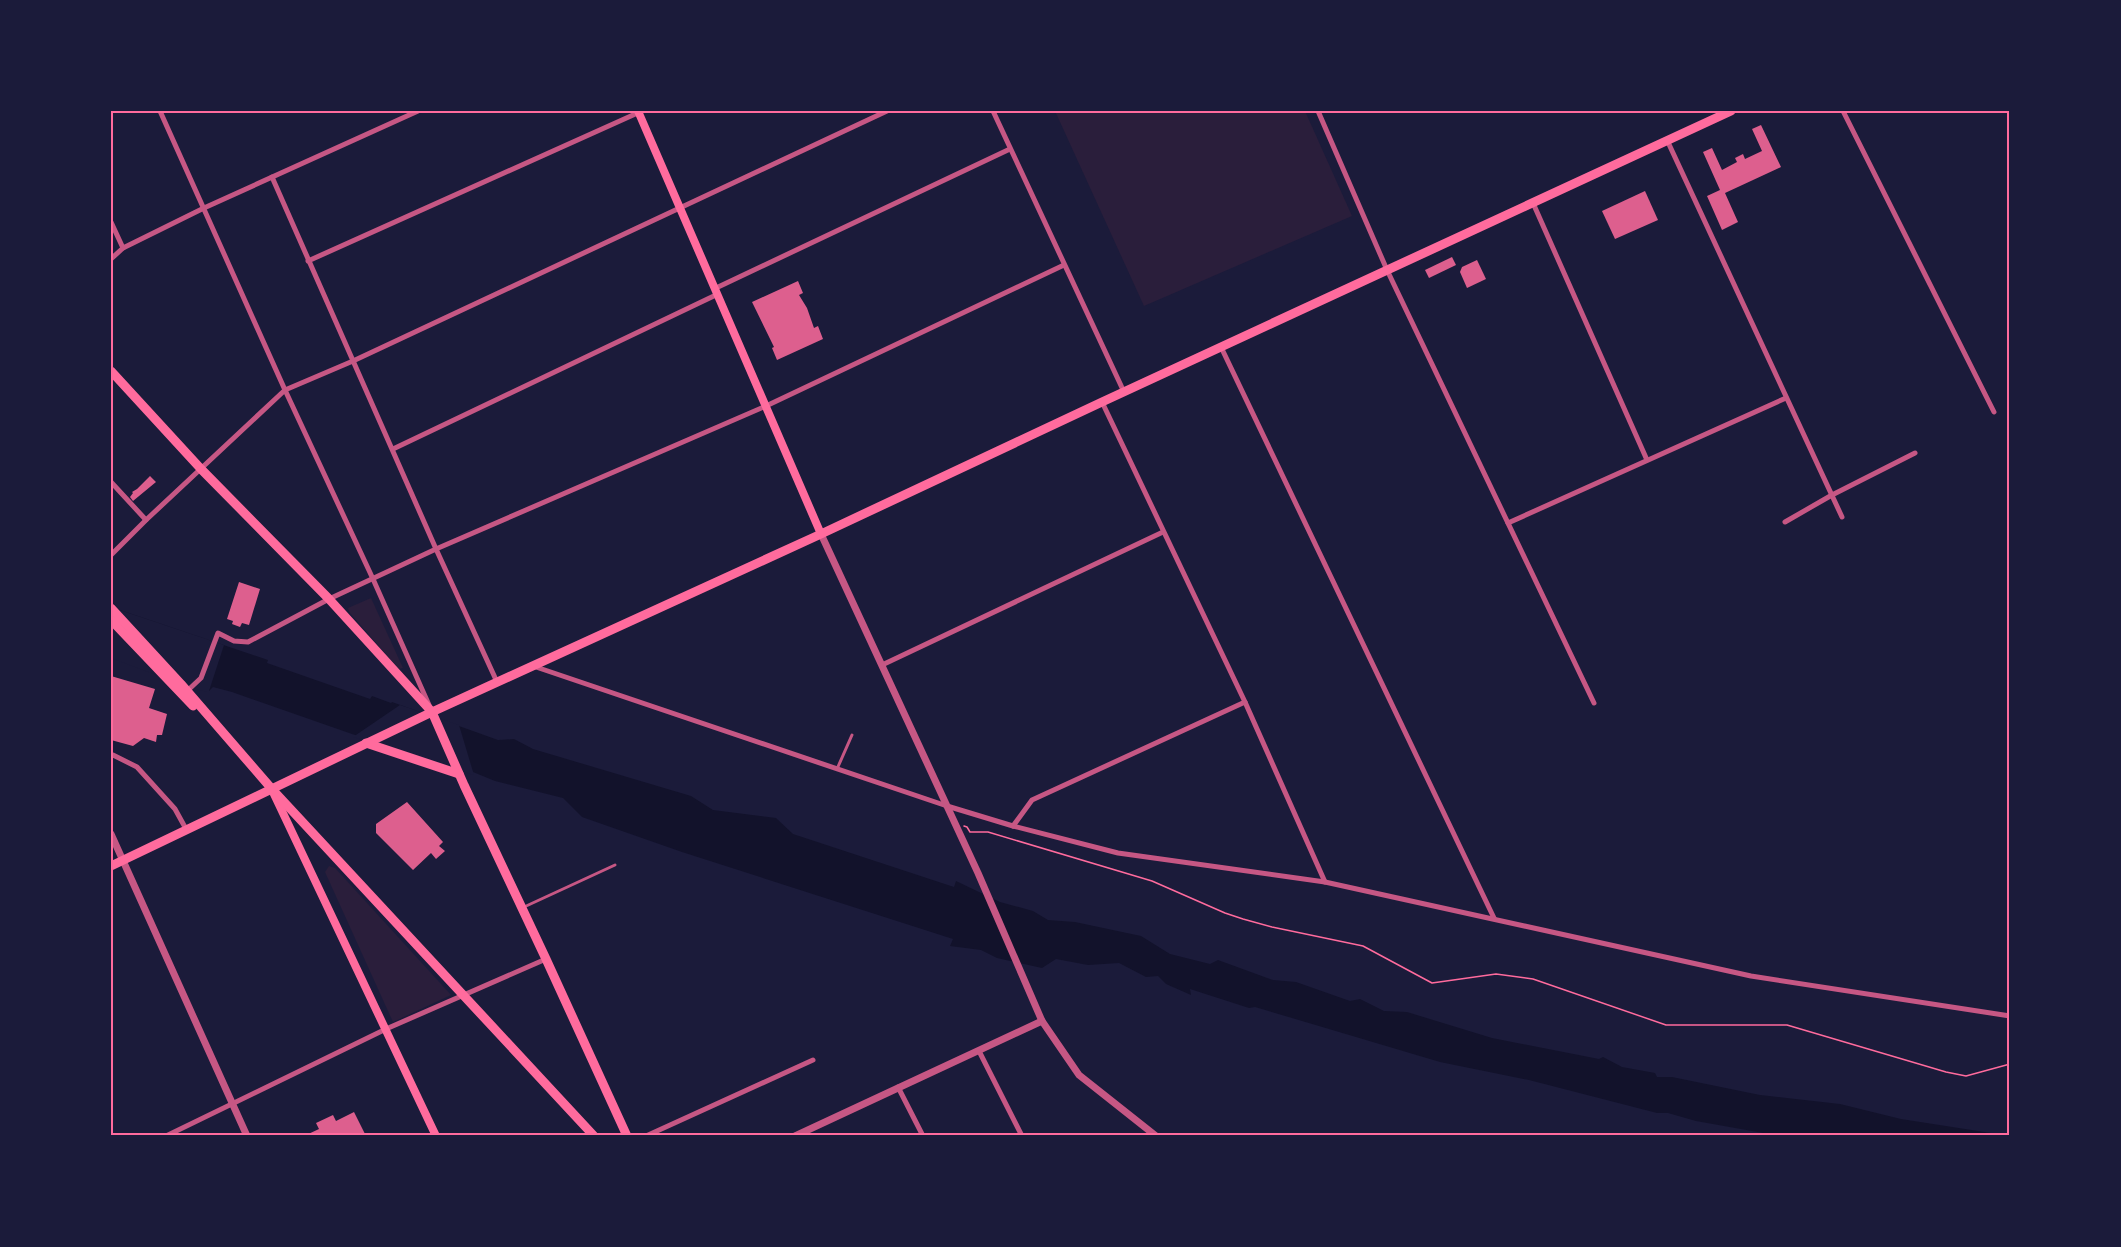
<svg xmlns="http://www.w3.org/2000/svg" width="2121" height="1247" font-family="'PT Sans Narrow',sans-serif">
<rect width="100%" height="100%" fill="#1b1b3a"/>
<g fill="#2a1e3b">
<path d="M1055,111H1305L1352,216L1144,306Z"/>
<path d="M371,598L403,668L399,669L349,612L348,608Z"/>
<path d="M329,866L335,868L451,995L393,1022L325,872Z"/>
</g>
<path fill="#12122b" d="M111,607L268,660L267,663L370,699L372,696L391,703L392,702L498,740L514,739L533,749L691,796L713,810L776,818L793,834L954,887L956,881L1000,902L1033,911L1048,920L1075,922L1141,936L1170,954L1210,964L1218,960L1273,980L1296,982L1350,1001L1360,999L1384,1011L1407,1012L1492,1038L1599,1059L1603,1057L1622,1067L1655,1073L1657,1077H1672L1760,1095L1840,1104L1901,1119L2010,1136H1780L1696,1121L1668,1113H1657L1529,1080L1440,1062L1255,1007L1249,1008L1190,989L1191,995L1166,984L1158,976L1146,977L1119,963L1088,965L1056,959L1042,968L997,958L981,950L950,946L953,939L682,852L582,817L563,798L495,781L473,772L352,734L232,692L213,687L209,691L111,655Z"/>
<g fill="#1b1b3a">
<path d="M111,607L224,645L209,691L207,692L186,686L111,658Z"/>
<path d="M400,705L459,725L474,775L353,737Z"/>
</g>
<g fill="#dd5f8e">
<path d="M1761,125L1781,167L1725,193L1738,222L1722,230L1707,196L1720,190L1703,152L1712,148L1722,170L1737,162L1735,158L1743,154L1745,159L1762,151L1752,129Z"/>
<path d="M1645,191L1658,220L1615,239L1602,211Z"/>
<path d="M1452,257L1456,265L1429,278L1425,270Z"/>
<path d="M1477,260L1486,279L1467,288L1460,272L1462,267Z"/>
<path d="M798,281L803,293L799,295L807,308L814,328L818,326L823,339L777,360L772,348L774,347L752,302Z"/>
<path d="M150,476L156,482L133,501L130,497L133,493L132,492L137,489Z"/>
<path d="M239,582L260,589L249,625L242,623L240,627L232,624L233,621L227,619Z"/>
<path d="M111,676L155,689L149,708L167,714L162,735H157L156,742L144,738L133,746L111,740Z"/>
<path d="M407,802L443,842L439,846L445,851L436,859L431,853L413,870L376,833V824Z"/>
<path d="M354,1112L366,1136H304L319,1129L316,1123L333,1115L336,1121Z"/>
</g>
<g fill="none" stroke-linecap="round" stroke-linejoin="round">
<path stroke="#ff6b9d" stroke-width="1.5" d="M964,826L967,827L970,832H988L1152,881L1225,913L1243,919L1272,927L1363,946L1432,983L1496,974L1533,979L1666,1025H1787L1946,1072L1966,1076L2010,1064"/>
<g stroke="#c65784" stroke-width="3">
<path d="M837,769L852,735"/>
<path d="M524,907L615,865"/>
</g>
<g stroke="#c65784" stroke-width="5">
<path d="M160,111L285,390L373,579L429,705"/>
<path d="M993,111L1124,392"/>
<path d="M1318,111L1387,270L1594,703"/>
<path d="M1843,111L1994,412"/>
<path d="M1667,140L1842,517"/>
<path d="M272,177L436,549L497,682"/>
<path d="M1533,203L1647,460"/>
<path d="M111,222L123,248"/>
<path d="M111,259L123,248L204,208L418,111"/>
<path d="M308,261L642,111"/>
<path d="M716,288L1010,149"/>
<path d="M1221,347L1494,918"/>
<path d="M1102,402L1245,702L1325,882"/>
<path d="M393,449L718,294"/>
<path d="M111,482L146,520"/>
<path d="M1785,522L1832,495L1915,453"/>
<path d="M1508,523L1786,398"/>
<path d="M111,555L146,520L285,390L353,361L887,111"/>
<path d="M882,665L1163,532"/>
<path d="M533,666L947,806L1013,826L1118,853L1325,882L1751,976L2010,1016"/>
<path d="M185,693L201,678L218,633L234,641L248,642L329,599L436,549L766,406L1064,265"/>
<path d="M111,755H113L137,767L175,809L186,829"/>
<path d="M1013,826L1032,800L1245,702"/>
<path d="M979,1051L1022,1136"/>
<path d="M898,1087L923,1136"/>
<path d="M166,1136L386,1029L546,959"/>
<path d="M646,1136L813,1060"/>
</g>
<g stroke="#c65784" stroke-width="7">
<path d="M821,534L978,873L1042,1021L1079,1075L1156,1136"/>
<path d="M111,834L247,1136"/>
<path d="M795,1136L1042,1021"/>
</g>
<g stroke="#ff6b9d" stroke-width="8">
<path d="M638,111L821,534"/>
<path d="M273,792L436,1136"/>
</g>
<g stroke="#ff6b9d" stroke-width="9">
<path d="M111,608L181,684L271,788L594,1136"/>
<path d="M111,620L193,706"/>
<path d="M111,866L432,712"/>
</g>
<g stroke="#ff6b9d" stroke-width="9">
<path d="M111,371L201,469L329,599L432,712L464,785L546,959L627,1136"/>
<path d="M432,712L821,534L1102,402L1731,111"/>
<path d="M366,743L459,774"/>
</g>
</g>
<rect width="2121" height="1247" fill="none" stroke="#1b1b3a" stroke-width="225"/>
<rect x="112" y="112" width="1896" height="1022" fill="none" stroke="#ff6b9d" stroke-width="2"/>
</svg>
